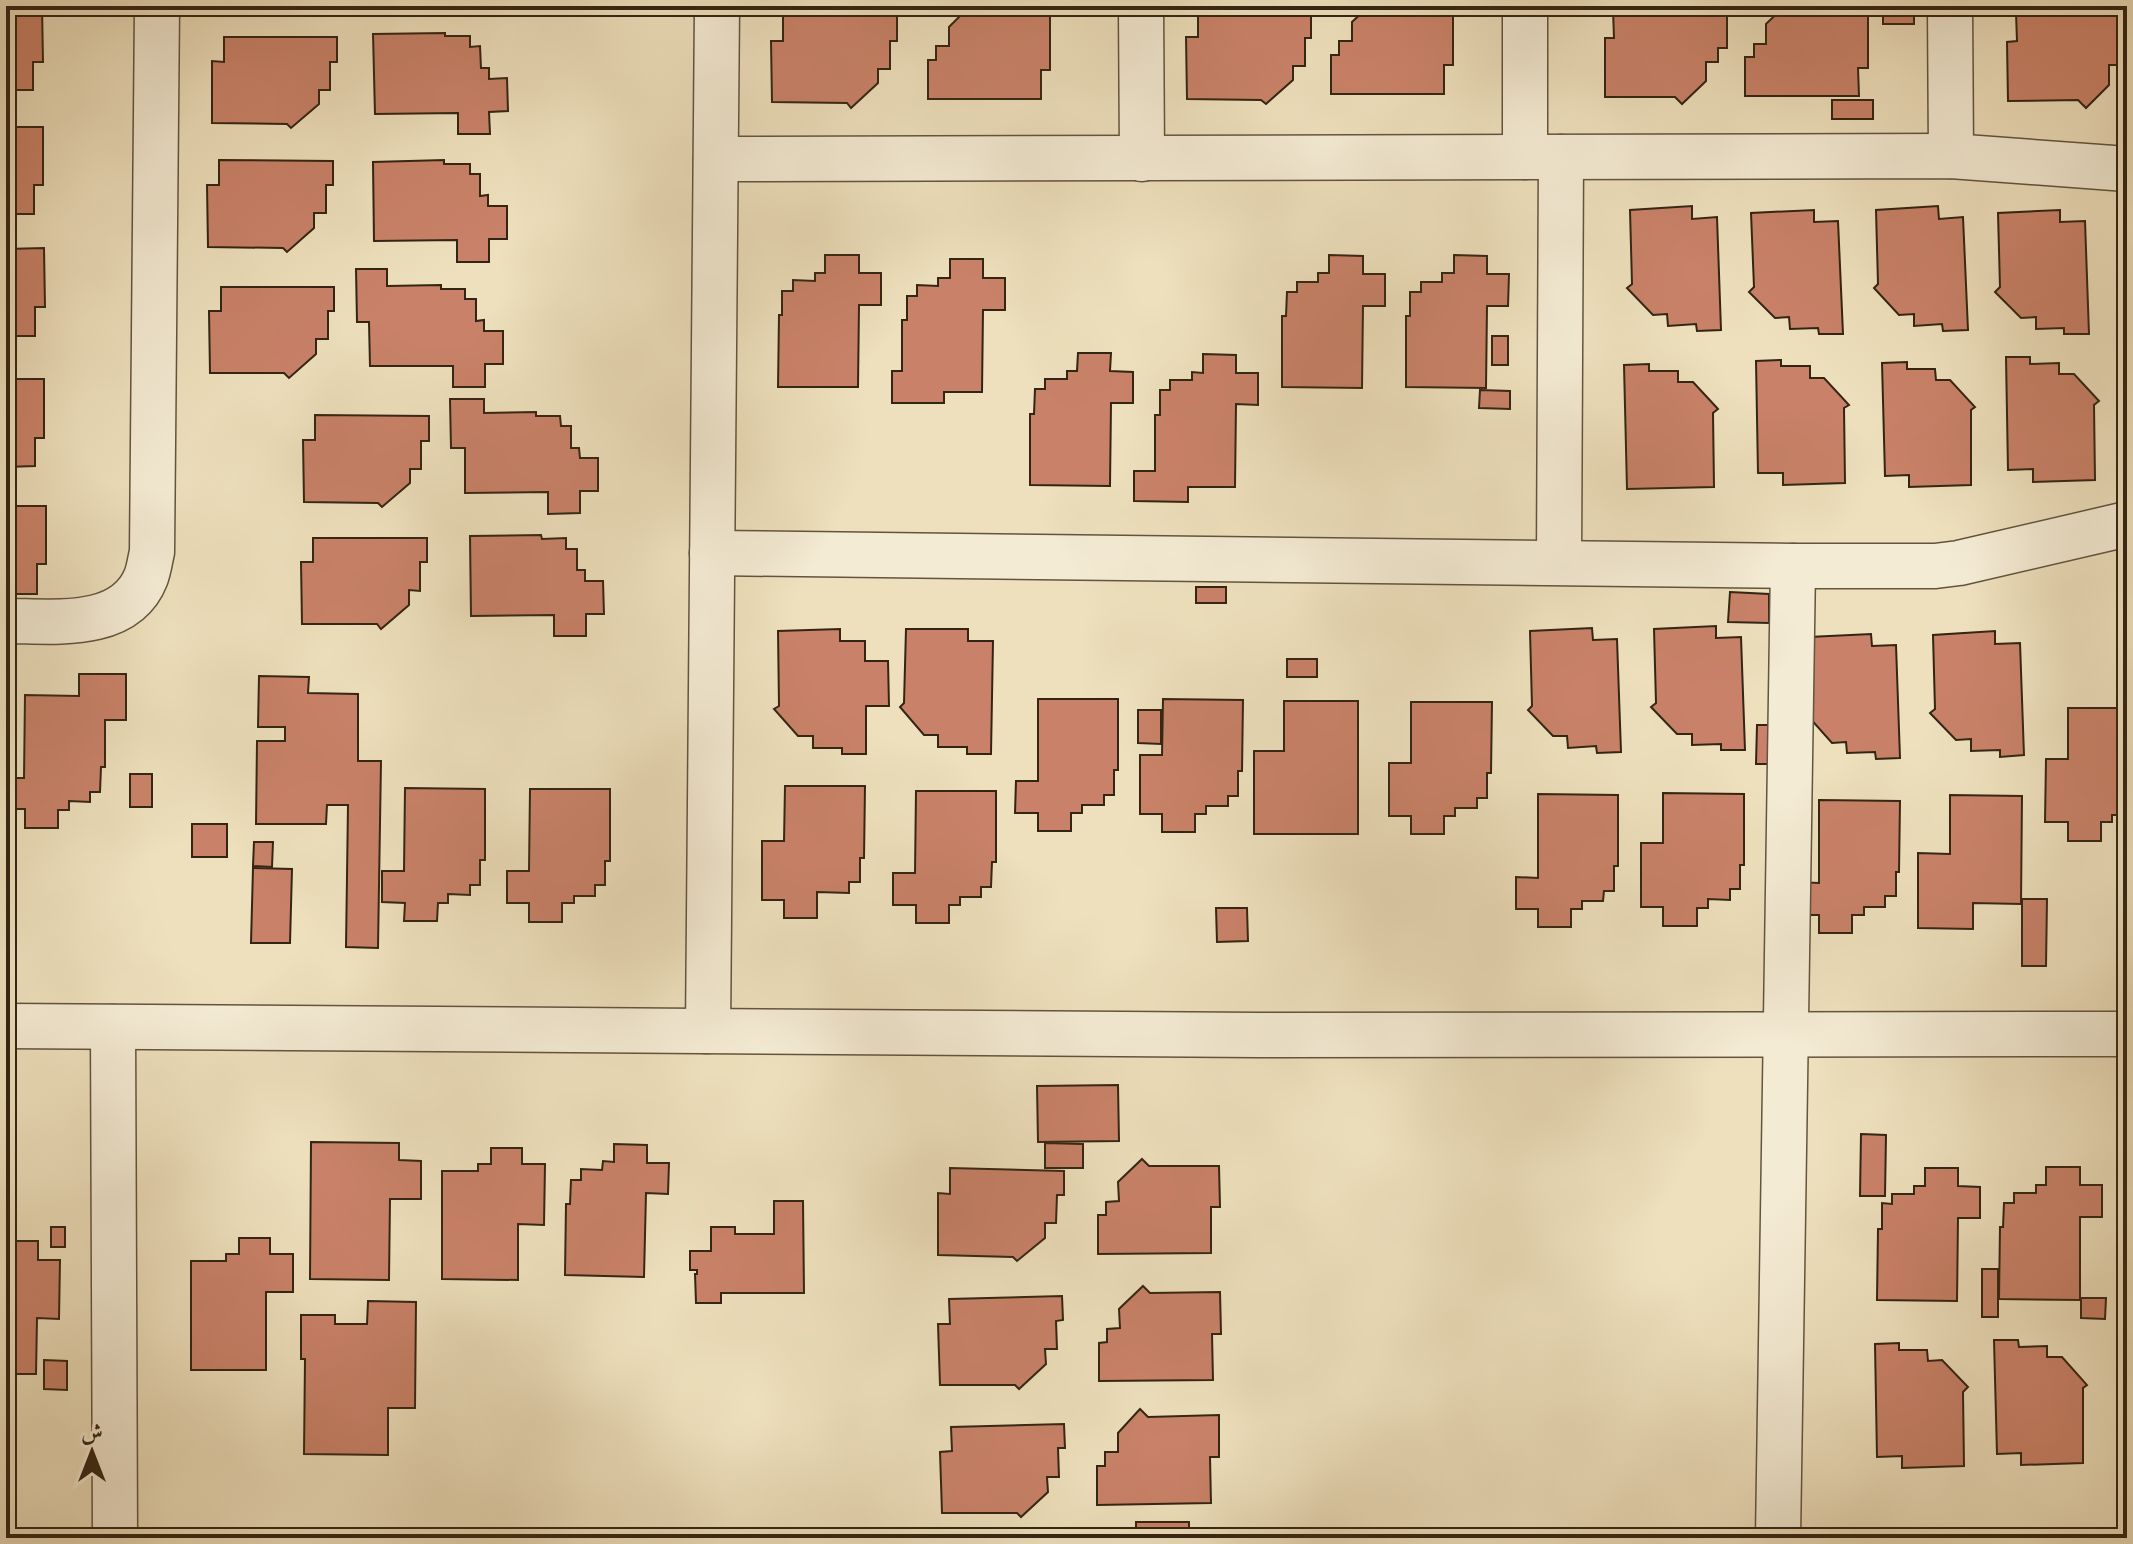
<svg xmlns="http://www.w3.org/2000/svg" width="2133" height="1544" font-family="'IM FELL Double Pica',Amiri,serif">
<rect width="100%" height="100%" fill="#eee0bd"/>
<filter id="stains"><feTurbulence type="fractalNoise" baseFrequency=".0025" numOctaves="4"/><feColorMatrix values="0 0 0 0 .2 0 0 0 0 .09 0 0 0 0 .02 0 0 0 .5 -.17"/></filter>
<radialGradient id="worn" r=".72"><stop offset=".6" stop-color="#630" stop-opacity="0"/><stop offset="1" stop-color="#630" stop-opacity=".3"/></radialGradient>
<g fill="#c98269" stroke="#332513" stroke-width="2">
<path d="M6,6H42L43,62H33V90H6Z"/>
<path d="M970,6H974L979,11H1050V70H1041V99H928V60H936V46H949V27Z"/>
<path d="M1369,6H1453V65H1444V94H1331V55H1339V41H1352V22Z"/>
<path d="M1785,6H1794L1797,9H1868V68H1858L1859,96H1745V57H1754V44H1766V24Z"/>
<rect x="1883" y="6" width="31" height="18"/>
<path d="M1727,9V48H1718V62H1706V81L1682,104L1675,97H1605V38H1614L1613,10Z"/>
<path d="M1198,13H1311V38H1305V66H1293V80L1266,104L1261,100L1187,99L1186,37H1198Z"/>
<path d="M2016,13H2127V51H2122V65H2109V85L2086,108L2078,100L2008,101L2007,42L2017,41Z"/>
<path d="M783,16H897V41H890V69H878V83L851,108L847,103L772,102L771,41H783Z"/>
<path d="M445,33V36H470V47L480,46L481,68H489V79L507,78L508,111L489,112L490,134H458V113L375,114L373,34Z"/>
<path d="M224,37H337V62H330V90H319V104L291,128L287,124L212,123V61L224,62Z"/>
<rect x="1832" y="100" width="41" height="19"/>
<path d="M6,127H43V185H34V214H6Z"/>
<path d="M219,160L333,161V185H326V213H314V228L287,252L283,248L208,247L207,185H219Z"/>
<path d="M444,160V164H470V174H480V196L488,195V206H507V239H489V262H457V240L374,241L373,162Z"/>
<path d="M1692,206V219L1717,217L1721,330L1697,331L1696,324L1668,326L1667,314L1653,315L1627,288L1632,284L1630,210Z"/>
<path d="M1938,206L1939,219L1963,217L1968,330L1943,331L1942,324L1914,326V314L1899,315L1874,288L1878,284L1876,210Z"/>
<path d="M1814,210V222L1838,221L1843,334H1819L1818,328L1790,329L1789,317L1775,318L1749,292L1754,287L1751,213Z"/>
<path d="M2060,210V222L2085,221L2089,334H2064V328L2036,329V317L2021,318L1995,292L2000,287L1998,213Z"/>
<path d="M44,248L45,307H35V336H6V249Z"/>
<path d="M825,255H859V273H881V305H859L858,387H778L779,315H782V291H793V280L815,281V273H825Z"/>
<path d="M1329,255L1363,256V274H1385V306H1363L1362,388L1282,387V316H1286L1287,292H1297V282H1318V273H1329Z"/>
<path d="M1454,255L1487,256V274H1509L1508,306H1487L1486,388L1406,387V316H1410V292H1421V282H1442V273H1454Z"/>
<path d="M950,259H983V278H1005V310H983L982,392H944V403H892V371H902V320H907V296H917V285L938,286V278H950Z"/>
<path d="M356,269H387V286L441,285V289H465V299H476V321L484,320V331H503V364H485V387H453V366H370L369,322H357Z"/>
<path d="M221,287H334V311H328V339H316V354L289,378L284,373H210L209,311H221Z"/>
<rect x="1492" y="336" width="16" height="29"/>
<path d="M1078,353H1111L1110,371L1133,372V403H1111L1110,486L1030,485V414H1034L1035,389H1045V379H1067V371H1077Z"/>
<path d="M1203,354L1236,355V373H1258V405L1236,404L1235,487H1188V502L1134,501V471H1155V415H1160V390H1170V380H1192V372L1203,373Z"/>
<path d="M2006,357H2030V364L2059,363V374H2074L2099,401L2094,405L2095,480L2033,482V469L2008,470Z"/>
<path d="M1781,360V366H1810V378H1824L1849,405L1844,408L1845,483L1783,485V473H1758L1756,361Z"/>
<path d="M1907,362V369H1935L1936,380H1950L1975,407L1971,410V485L1909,487V475L1885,476L1882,363Z"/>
<path d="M1649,364V371H1678V382H1693L1718,409L1713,413L1714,487L1627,489L1624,365Z"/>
<path d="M6,379H44V438H35V466L6,467Z"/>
<path d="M1480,390L1510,391V409L1479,408Z"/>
<path d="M450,399H484V413L536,412V416H560L561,426H571V448H579L580,458H598V491H580V513L548,514V492L465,493V448H451Z"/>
<path d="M315,415L429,416V441H421V469H410V483L382,507L378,503L304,502L303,440H315Z"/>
<path d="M6,506H46V564H37V594H6Z"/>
<path d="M541,535L542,539L566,538V549H577V570H585V581H603L604,614H586V636H554V615L471,616L470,536Z"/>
<path d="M313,538H427V562H420V591L409,590V605L381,629L377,624H302L301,562H313Z"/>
<rect x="1196" y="587" width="30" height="16"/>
<path d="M1730,592L1769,594V623L1728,622Z"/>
<path d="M1716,626V638L1741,637L1745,750H1721V744L1692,745V734H1677L1651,707L1656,703L1654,629Z"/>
<path d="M1592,628L1593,640L1617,639L1621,752L1597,753L1596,746L1568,748L1567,736H1553L1528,710L1532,706L1530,631Z"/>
<path d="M840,629V641H865V661H888L889,706H866V754H842V748H813V736H798L774,709L779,706L778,631Z"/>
<path d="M906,629H968V641H993L991,754H967V747H938V735H924L900,707L904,703Z"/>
<path d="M1995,631V644L2020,643L2024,755L2000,757V750L1971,751V739L1956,740L1930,713L1935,709L1933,635Z"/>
<path d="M1871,634L1872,646L1896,645L1900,758L1876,759L1875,752L1847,753L1846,742L1832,743L1807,715L1809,637Z"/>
<rect x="1287" y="659" width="30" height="18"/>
<path d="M79,674H126V720H105V767H101L100,792H90V802L69,801V810H58V828H25V809H6V778H24L25,695L79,696Z"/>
<path d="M259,676L309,677L308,693L358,694V761H381L378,948L346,947L348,805H327L326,824H256L257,741H285V727H258Z"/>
<path d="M1038,699H1118V770H1114V795H1104V805H1082V813H1071V831H1038V813H1015L1016,781H1038Z"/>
<path d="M1163,699L1243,700L1242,771H1238V796H1228V806H1206V814H1195V832H1162V814H1140V755H1162Z"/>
<path d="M1284,701H1358V834H1254V751H1284Z"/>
<path d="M1411,702H1492L1491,773H1487V798H1477V808H1455V816H1444V834H1411V816H1389V763H1411Z"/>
<path d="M2068,708H2127V815H2112V822H2101V841H2068V822H2045L2046,759H2068Z"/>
<path d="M1138,710H1161V744L1138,743Z"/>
<path d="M1757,725H1774V764H1756Z"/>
<rect x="130" y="774" width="22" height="33"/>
<path d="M785,786H865L864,858H860V882H849V893L817,892V918H784V900H762V841H784Z"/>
<path d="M405,788L485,789V860H480V885H470V895L448,894V903H438L437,921H404L405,903L382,902V871H404Z"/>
<path d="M530,789H610V861H605V885H595V896H574V903H562V922H529V903H507V871H529Z"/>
<path d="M916,791H996V862H992L991,887H981V897H960V905H949V923H916V905H893V873H915Z"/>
<path d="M1663,793L1744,794V865H1740V889H1730V900L1708,899V908H1697V926H1663V907H1641V843H1663Z"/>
<path d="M1538,794L1618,795V866H1614V891H1604L1603,901H1582V909H1571V927H1538V909H1516V877L1538,878Z"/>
<path d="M1950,795L2022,796L2021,904L1973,903V929L1918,928V853L1950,854Z"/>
<path d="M1819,800L1900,801L1899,872H1896V896H1885V907H1864V915H1852V933H1819V915H1797V882L1819,883Z"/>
<rect x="192" y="824" width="35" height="33"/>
<path d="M254,842H273L272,867L253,866Z"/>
<path d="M253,868L292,869L290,943H251Z"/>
<path d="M2022,899H2047L2046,966H2022Z"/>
<path d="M1216,908H1247L1248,941L1217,942Z"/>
<path d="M1118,1085L1119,1141L1038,1142L1037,1086Z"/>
<path d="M6,1110H16L15,1177H6Z"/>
<path d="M1861,1134L1886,1135L1885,1196H1860Z"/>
<path d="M311,1142L399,1143V1160L421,1161V1199H390L389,1280L310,1279Z"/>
<path d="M1045,1143L1083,1144V1168H1045Z"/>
<path d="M614,1144L647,1145V1163H669L668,1194L646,1193L644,1277L565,1275L566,1204H570L571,1180H581V1169L602,1170L603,1161L614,1162Z"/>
<path d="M491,1148H522V1164H545L544,1225L518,1224V1280L442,1279V1171H478V1164H491Z"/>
<path d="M1142,1159L1149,1166H1219L1220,1207H1211V1253L1098,1254V1215H1106V1202L1119,1201L1118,1182Z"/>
<path d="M2046,1167H2080V1185H2102V1217H2080V1300L1999,1299L2000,1227H2003L2004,1203H2014V1193H2036V1185H2046Z"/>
<path d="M950,1168L1064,1171V1195H1057L1056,1223H1045V1238L1017,1261L1013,1257L938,1255V1193L950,1194Z"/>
<path d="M1925,1168H1958V1186L1980,1187V1218H1958L1957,1301L1877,1300L1878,1229H1882V1203L1892,1204V1194H1914V1186H1925Z"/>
<path d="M774,1201H803L804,1293H721V1303H696L695,1274H697V1270H690V1251H711V1227H735V1234H774Z"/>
<rect x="51" y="1227" width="14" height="20"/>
<path d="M2126,1229H2127V1301H2125Z"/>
<path d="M239,1238H270V1254H293V1292H266V1370H191V1261H226V1254H239Z"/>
<path d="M6,1241H38V1260H60L59,1319L37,1318L36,1374H6Z"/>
<rect x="1982" y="1269" width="16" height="48"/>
<path d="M1143,1286L1150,1293L1220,1292L1221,1334H1212L1213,1380L1099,1381V1343L1107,1342V1329L1120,1328L1119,1309Z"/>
<path d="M1062,1296L1063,1320L1056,1321L1057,1349H1045L1046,1364L1019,1389L1015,1385H940L938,1324H950L949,1299Z"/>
<path d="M2081,1298H2106L2105,1319L2081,1318Z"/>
<path d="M368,1301L416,1302L415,1408H388V1455L304,1454L305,1359H301V1315H335V1324H367Z"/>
<path d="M1994,1340H2018L2019,1347L2047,1346V1357H2062L2087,1385L2083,1388V1463L2021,1465V1453L1997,1454Z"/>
<path d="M1899,1343V1350H1927L1928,1361L1942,1360L1968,1387L1963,1392L1964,1466L1902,1468V1456L1877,1457L1875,1344Z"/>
<path d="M2123,1343H2127V1456H2126Z"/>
<path d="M44,1360L67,1361V1390L44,1389Z"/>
<path d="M1140,1409L1148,1417L1219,1415V1457H1210L1211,1503L1097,1505V1466H1105V1452H1118V1433Z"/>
<path d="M1064,1424L1065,1448H1058L1059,1477H1047L1048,1492L1021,1517L1017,1513H942L940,1452L952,1451L951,1427Z"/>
<rect x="1136" y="1522" width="53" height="16"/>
</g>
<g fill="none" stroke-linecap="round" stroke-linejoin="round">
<g stroke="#62543e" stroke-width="47">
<g id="minor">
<path d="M1141,6L1142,159"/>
<path d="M1525,6V157"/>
<path d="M1950,6L1951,156"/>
<path d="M716,159L1951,156L2127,169"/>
<path d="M712,553L1793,566"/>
<path d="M1559,562L1561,157"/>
<path d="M6,621C53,621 125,631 146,577C149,569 150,560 152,552L157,6"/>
<path d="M6,1026L1259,1035L2127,1034"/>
<path d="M113,1027L115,1538"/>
<path d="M708,1031L717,6"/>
<path d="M1778,1538L1793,566H1935L1959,563L2127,524"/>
</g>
</g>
<use href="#minor" stroke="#f4ebd4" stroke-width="44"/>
</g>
<rect width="2133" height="1544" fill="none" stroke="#eee0bd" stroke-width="32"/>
<rect x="8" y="8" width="2117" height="1528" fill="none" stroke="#332513" stroke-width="4"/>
<rect x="16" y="16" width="2101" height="1512" fill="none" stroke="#332513" stroke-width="2"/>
<g transform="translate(92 1452)" stroke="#f4ebd4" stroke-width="6" paint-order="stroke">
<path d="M0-6L14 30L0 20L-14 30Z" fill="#332513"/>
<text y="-12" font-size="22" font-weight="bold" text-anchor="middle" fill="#332513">ش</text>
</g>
<rect width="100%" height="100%" filter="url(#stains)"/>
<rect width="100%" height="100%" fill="url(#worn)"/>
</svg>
